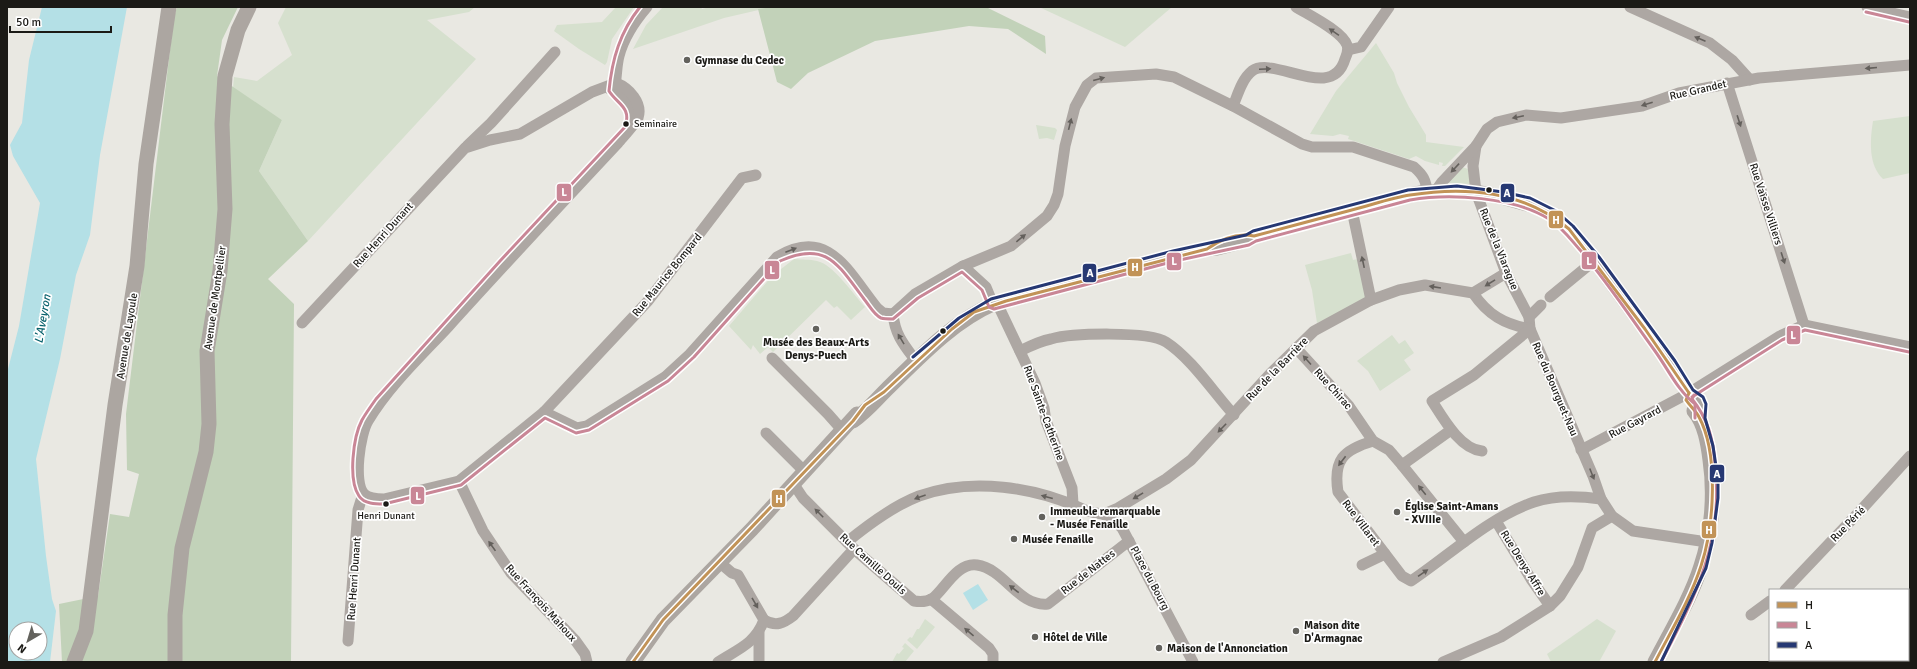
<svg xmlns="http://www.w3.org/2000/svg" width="1917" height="669" font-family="Signika,sans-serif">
<rect width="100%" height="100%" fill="#e9e8e2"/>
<g fill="#d6e0ce">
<path d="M286,7H475L469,12L427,20L476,59L308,241L259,171L282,120L233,88L234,77L257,81L292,55L278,23Z"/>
<path d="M616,7H634L612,39L607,62L605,65L579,49L554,31L557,25L602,22Z"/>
<path d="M663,7H701L702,9L709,7H772L724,18L633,49L646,25Z"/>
<path d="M1039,7H1172L1125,47Z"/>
<path d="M1376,43L1394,73L1397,83L1409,107L1426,135V142L1464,147L1445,166H1442L1443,163L1439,162V165L1425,161L1416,156L1409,159L1348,139L1349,136L1340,134L1333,136L1310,134L1336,91Z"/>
<path d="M1910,116V173L1883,179C1868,165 1870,140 1873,121Z"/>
<path d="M1036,125L1055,128L1057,130L1054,140L1047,138L1039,139Z"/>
<path d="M1462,167L1468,169L1470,184L1446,183Z"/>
<path d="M1351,253L1353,260L1358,259L1367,299L1317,323L1312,290L1305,265Z"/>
<path d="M794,259C802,260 810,259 817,261C833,264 854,295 865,307L851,320L837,306L834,308L826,300L773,352L768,347L760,354L753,345L751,350L729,326L772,276Z"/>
<path d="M1392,335L1399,344L1405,340L1414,353L1404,360L1411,370L1380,391L1368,371L1357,361Z"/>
<path d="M925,619L935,627L917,649L907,640L910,637L912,638L917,629H919Z"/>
<path d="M1597,619L1616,631L1599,662H1551L1547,654Z"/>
<path d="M905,643L914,651L905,662H892L897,653L899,654L904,648L902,647Z"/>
</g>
<g fill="#c2d2b9">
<path d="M177,7H238L222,40L217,76L282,120L259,171L308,241L268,279L294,304L291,662H62L59,604L98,596L110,514L129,517L139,474L127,470L126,414L174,17Z"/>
<path d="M772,7H986L1045,36L1046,54L1008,29L969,26L875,41L808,73L791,89L777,82L758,9Z"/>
</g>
<g fill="#b4e0e6" fill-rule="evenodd">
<path d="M42,7H127L100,155L90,235L76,275L60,359L36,459L46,556L52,599L56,611L50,662H7V373L19,326L40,203L13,156L10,145L22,123L29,60ZM16,629H40V653H16Z"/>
<path d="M978,584L988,600L973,610L963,593Z"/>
</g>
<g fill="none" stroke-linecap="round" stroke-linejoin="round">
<g stroke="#ada7a3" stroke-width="11">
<path d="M1630,7L1710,43L1732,60L1750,80"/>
<path d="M1867,7L1910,17"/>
<path d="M1348,50L1361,47L1389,7"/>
<path d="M1727,83L1804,325"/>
<path d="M608,88C626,95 632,108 630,127"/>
<path d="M614,90C617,79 616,67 619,56C624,37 635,21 647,7"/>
<path d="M1233,106C1238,94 1242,79 1252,71C1274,55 1332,103 1345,59C1347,54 1349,50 1347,45C1342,31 1309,15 1296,7"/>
<path d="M467,146L491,123L555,52"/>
<path d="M1476,146L1473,166L1476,192L1506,273L1529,317L1530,329L1593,476L1601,499L1612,516L1633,531L1707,542"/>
<path d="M1435,192L1442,182L1476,146L1487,129L1497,122L1526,115L1561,118L1642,106L1679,93L1759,78L1910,65"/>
<path d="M1352,210L1371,300"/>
<path d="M963,266L986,287L993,304"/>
<path d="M1473,293C1488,315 1504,324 1530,329"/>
<path d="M1550,297L1595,260"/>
<path d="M997,303L1035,383L1044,408L1046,421L1072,488L1073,504"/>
<path d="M893,314L915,294L963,266L1011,246L1047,216L1054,205L1058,194L1065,146L1075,107L1087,85L1096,78L1156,74L1174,77L1233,106L1302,144L1312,147H1353L1414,167C1423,175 1426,180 1427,192"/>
<path d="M893,314C895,335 904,345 916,361"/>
<path d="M1529,317L1541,305"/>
<path d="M302,323L465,148L490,140L520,134L592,92L616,83C629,88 643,103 638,118C636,123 623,137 618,143C561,204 504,265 448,327C420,357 389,386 368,421C360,434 353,483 364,494C369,499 377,499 384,499L459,481L544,412L648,301L742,178L756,175"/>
<path d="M1296,348L1349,406L1373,441L1389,450L1402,465L1464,542"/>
<path d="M1020,351C1030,346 1040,341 1051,339C1072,333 1149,331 1166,342C1191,358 1214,393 1234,415"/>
<path d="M772,358L828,414L843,431"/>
<path d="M544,412L577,428L587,426L665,377L690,354L777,257C829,226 848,272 877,308L883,313L893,314"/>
<path d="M766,433L804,471"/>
<path d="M1373,441C1343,450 1333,460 1338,492L1402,576L1411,581C1451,554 1488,518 1534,502C1555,495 1580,496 1601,499"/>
<path d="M1581,450L1689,393L1780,336L1804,325L1910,347"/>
<path d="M1482,451C1460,449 1443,418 1432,401L1474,375L1530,329"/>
<path d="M1402,465L1451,430"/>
<path d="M459,481L483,531L511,573L575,640L585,654L587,662"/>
<path d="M793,483L803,498L854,549L914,601C920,602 926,602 932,599C945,589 957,562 977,565C1005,569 1018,607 1048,604L1129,541"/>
<path d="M1104,514L1118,508L1166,479L1191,460L1270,374L1314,331L1371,300L1399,290L1425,285L1473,293L1506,273"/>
<path d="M1496,521L1531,579L1550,606"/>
<path d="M847,542C869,524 893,506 919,496C972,477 1035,487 1085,510C1092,513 1099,513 1105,515C1112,518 1117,523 1122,528L1193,662"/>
<path d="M1362,565L1385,554"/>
<path d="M1785,590L1862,509L1910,456"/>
<path d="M931,599L989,648L993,654V662"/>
<path d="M1751,615L1770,601"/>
<path d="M764,620C776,627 784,623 793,616L854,549"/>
<path d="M348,641L358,510L363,494"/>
<path d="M718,662C738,649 755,644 764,620L738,575L732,573L719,562"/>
<path d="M759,662V632"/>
<path d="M1443,662L1501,637L1550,606L1560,596L1578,567L1592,528L1612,516"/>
</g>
<g stroke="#aca6a1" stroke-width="15">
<path d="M853,421C867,411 874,402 886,390C918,359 952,322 993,304L1174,256L1207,249L1217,248L1248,240L1254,236L1409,195L1427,192H1476L1502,197L1538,207L1553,215L1569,229L1595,260L1671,364L1689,393L1699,401L1701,405L1700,418"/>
<path d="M74,662L86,631L115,405L137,266L146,164L169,7"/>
<path d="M175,662V615L182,548L206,452L209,424L207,351L220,271L225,209L222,124L225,76L238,30L249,7"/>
<path d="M633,662L663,620L752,529L857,414"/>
<path d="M1655,662C1671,631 1691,598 1701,566C1712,533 1715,494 1710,460C1708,444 1705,424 1694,411"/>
</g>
<g stroke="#fff" stroke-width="6">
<g id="bus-1">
<path d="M633,662L663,620L853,421L865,405L884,392L952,329L974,312L1006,301L1207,249C1221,239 1237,232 1254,236C1285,228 1317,219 1348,211C1369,206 1390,198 1410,195C1467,186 1524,191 1569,229L1645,329L1689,393"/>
<path d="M1655,662C1671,631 1690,600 1701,566C1714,527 1719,454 1699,417C1696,411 1690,406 1686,400L1689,393"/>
</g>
</g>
<g stroke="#fff" stroke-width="6">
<g id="bus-2">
<path d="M640,7C620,32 612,59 609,91C617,104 632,107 625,127L500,261L376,399C371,406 366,413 362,420C353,437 348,480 359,496C364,504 376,504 384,504L461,485L545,418L576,433L589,430L668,381L694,357L780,261C827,240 838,265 864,299C869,305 874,315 881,318C884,319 890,319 893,319L918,298L962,272L982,290L989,307L994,309L1175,261L1249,245L1256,241L1410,200C1450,193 1514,197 1549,219C1562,227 1571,240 1581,251C1608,283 1631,318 1655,351C1668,369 1678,391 1695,404V418"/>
<path d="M1866,12L1909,22"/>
<path d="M1692,397L1782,340L1805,330L1909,352"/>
<path d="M1661,662C1696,595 1724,542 1715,464C1713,438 1708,419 1692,399L1694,395"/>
</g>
</g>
<g stroke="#fff" stroke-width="6">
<path id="bus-3" d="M913,357L959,318L991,299L1173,251L1246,235L1253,231L1408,190L1457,186L1503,192L1530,198L1556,211L1573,226L1599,257L1675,361L1693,390L1703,397L1706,404L1705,418L1713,446L1718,480V498L1712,543L1706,568L1661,662"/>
</g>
<use href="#bus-1" stroke="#c29357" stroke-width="3"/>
<use href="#bus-2" stroke="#c98696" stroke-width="3"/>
<use href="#bus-3" stroke="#263873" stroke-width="3"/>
</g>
<defs><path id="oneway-solid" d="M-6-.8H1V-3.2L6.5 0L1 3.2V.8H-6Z"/></defs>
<g fill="#64605c">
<use href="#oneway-solid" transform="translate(1334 32) rotate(-146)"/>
<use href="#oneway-solid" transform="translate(1700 39) rotate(-157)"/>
<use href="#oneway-solid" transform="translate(1871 68) rotate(175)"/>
<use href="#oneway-solid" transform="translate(1265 69) rotate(-2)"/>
<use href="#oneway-solid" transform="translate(1099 79) rotate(-15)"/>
<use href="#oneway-solid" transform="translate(1647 104) rotate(162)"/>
<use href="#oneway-solid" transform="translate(1518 117) rotate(168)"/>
<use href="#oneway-solid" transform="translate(1739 121) rotate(72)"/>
<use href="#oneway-solid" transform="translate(1070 124) rotate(-76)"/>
<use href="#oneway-solid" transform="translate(1455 168) rotate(133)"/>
<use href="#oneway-solid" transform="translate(1021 238) rotate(-39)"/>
<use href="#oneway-solid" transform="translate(791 250) rotate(-21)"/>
<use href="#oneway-solid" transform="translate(1783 258) rotate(72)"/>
<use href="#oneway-solid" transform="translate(1363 262) rotate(-102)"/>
<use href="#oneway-solid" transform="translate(1490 283) rotate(148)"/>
<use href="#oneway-solid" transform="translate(1435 287) rotate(-171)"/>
<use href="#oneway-solid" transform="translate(901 339) rotate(-121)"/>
<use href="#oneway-solid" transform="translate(1307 360) rotate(-132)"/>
<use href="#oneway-solid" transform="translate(1222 428) rotate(134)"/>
<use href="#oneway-solid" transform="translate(1342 461) rotate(127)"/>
<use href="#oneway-solid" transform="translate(1592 474) rotate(68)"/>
<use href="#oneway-solid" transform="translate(1422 490) rotate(-129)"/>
<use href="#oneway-solid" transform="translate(1138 496) rotate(149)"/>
<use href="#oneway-solid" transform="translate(920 497) rotate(160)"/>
<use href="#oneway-solid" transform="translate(1047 497) rotate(-165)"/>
<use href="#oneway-solid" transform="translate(819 513) rotate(-135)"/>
<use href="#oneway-solid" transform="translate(492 546) rotate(-125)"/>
<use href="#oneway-solid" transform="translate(1423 573) rotate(-34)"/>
<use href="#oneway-solid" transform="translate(1014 589) rotate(-142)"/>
<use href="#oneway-solid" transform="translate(755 603) rotate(60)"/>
<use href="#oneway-solid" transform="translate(969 632) rotate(-140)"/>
</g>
<g fill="#63625d" stroke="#fff" stroke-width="1.5">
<circle cx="687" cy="60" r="4"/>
<circle cx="816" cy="329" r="4"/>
<circle cx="1397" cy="512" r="4"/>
<circle cx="1042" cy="517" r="4"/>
<circle cx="1014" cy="539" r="4"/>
<circle cx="1296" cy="631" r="4"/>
<circle cx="1035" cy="637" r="4"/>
<circle cx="1159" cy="648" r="4"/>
</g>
<g fill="#1b1a16" stroke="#fff" stroke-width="1.5">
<circle cx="626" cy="124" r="3.5"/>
<circle cx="1489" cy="190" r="3.5"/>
<circle cx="943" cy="331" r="3.5"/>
<circle cx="386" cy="504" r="3.5"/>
</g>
<g text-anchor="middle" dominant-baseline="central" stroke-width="3.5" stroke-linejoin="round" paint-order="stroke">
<g font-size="10" fill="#1b1a16" stroke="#fff" text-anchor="start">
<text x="634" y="124">Seminaire</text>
<text x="386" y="516" text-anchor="middle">Henri Dunant</text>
</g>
<g font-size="11" font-weight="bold" fill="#1b1a16" stroke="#fff" text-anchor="start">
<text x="695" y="60">Gymnase du Cedec</text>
<text x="816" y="342" text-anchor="middle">Musée des Beaux-Arts<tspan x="816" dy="13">Denys-Puech</tspan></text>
<text x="1405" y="506">Église Saint-Amans<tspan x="1405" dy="13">- XVIIIe</tspan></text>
<text x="1050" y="511">Immeuble remarquable<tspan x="1050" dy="13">- Musée Fenaille</tspan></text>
<text x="1022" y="539">Musée Fenaille</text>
<text x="1304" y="625">Maison dite<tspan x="1304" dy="13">D'Armagnac</tspan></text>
<text x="1043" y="637">Hôtel de Ville</text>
<text x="1167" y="648">Maison de l'Annonciation</text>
</g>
<g font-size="11" fill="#1b1a16" stroke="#fff">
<text transform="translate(1698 90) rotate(-13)">Rue Grandet</text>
<text transform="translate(1766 204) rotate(72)">Rue Vaïsse Villiers</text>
<text transform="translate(383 235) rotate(-48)">Rue Henri Dunant</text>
<text transform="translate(1499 249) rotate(68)">Rue de la Viarague</text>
<text transform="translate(667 275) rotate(-51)">Rue Maurice Bompard</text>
<text transform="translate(215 298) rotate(-82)">Avenue de Montpellier</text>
<text transform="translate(127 336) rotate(-81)">Avenue de Layoule</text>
<text transform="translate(1277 369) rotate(-46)">Rue de la Barrière</text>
<text transform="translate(1333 389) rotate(48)">Rue Chirac</text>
<text transform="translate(1555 389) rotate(67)">Rue du Bourguet-Nau</text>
<text transform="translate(1044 413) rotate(70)">Rue Sainte-Catherine</text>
<text transform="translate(1635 422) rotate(-28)">Rue Gayrard</text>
<text transform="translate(1361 523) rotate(53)">Rue Villaret</text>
<text transform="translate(1848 524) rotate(-46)">Rue Périé</text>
<text transform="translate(1523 563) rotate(58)">Rue Denys Affre</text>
<text transform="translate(873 564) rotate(42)">Rue Camille Douls</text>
<text transform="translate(1088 572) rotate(-38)">Rue de Nattes</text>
<text transform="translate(1150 578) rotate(62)">Place du Bourg</text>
<text transform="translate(354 579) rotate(-86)">Rue Henri Dunant</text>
<text transform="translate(541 603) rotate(48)">Rue François Mahoux</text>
</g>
<g font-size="12" font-style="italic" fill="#09626d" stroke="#fff">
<text transform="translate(43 319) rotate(-80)">L'Aveyron</text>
</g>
</g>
<g stroke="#fff" stroke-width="1.5">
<rect x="556" y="183" width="16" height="19" rx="4" fill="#c98696"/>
<rect x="1500" y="183" width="15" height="20" rx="4" fill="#263873"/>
<rect x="1548" y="210" width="16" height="19" rx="4" fill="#c29357"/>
<rect x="1581" y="251" width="16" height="19" rx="4" fill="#c98696"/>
<rect x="1166" y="252" width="16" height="19" rx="4" fill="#c98696"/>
<rect x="1127" y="258" width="16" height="19" rx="4" fill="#c29357"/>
<rect x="764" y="260" width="16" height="20" rx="4" fill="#c98696"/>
<rect x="1082" y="263" width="15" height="20" rx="4" fill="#263873"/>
<rect x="1786" y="325" width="15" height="20" rx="4" fill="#c98696"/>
<rect x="1709" y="464" width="16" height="19" rx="4" fill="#263873"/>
<rect x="410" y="486" width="15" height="19" rx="4" fill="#c98696"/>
<rect x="771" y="489" width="15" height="19" rx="4" fill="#c29357"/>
<rect x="1701" y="520" width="16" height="19" rx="4" fill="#c29357"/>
</g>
<g font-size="11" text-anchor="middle" font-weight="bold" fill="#fff">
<text x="564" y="196">L</text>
<text x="1507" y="197">A</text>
<text x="1556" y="224">H</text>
<text x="1589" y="265">L</text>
<text x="1174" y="265">L</text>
<text x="1135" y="271">H</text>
<text x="772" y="274">L</text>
<text x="1090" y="277">A</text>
<text x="1793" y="339">L</text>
<text x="1717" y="478">A</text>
<text x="418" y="500">L</text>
<text x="779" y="503">H</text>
<text x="1709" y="534">H</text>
</g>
<rect width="1917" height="669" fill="none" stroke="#1b1a16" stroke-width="16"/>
<rect x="1769" y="589" width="140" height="72" fill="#ffffff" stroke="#a4a3a2"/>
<rect x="1777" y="602" width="20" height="6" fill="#c29357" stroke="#a4a3a2"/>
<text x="1805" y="609" font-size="12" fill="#1b1a16">H</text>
<rect x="1777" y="622" width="20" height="6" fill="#c98696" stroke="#a4a3a2"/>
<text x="1805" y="629" font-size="12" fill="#1b1a16">L</text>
<rect x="1777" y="642" width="20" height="6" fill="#263873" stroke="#a4a3a2"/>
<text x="1805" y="649" font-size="12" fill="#1b1a16">A</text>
<g transform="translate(28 641) rotate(218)"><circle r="19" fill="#ffffff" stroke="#a4a3a2"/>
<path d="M0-3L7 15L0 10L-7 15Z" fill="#63625d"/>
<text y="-6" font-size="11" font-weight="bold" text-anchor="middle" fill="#1b1a16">N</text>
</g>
<path d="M10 26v6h101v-6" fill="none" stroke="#1b1a16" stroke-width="2"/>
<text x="16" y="26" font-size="12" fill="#1b1a16" stroke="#ffffff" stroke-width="3" paint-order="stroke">50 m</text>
</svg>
